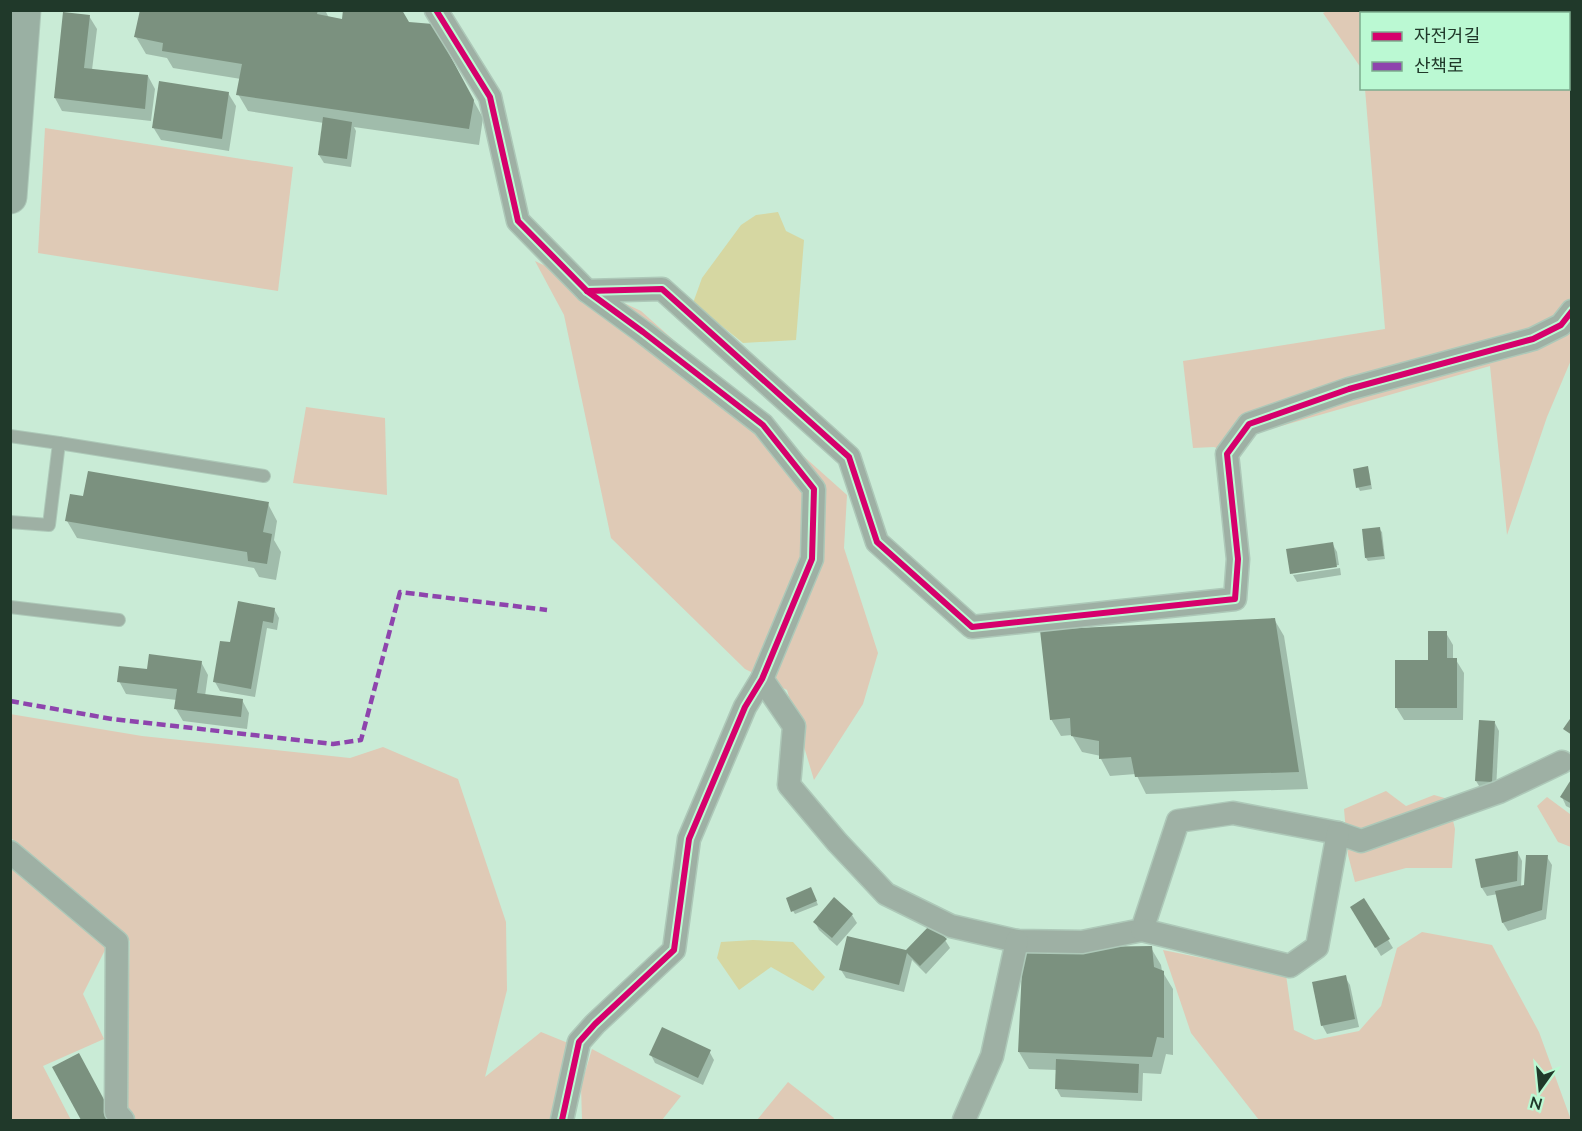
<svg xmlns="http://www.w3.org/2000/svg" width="1582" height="1131" font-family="Lato,'Noto Sans KR',sans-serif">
<rect width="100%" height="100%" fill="#c9ebd6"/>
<g fill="#dfcab6">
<path d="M1329,10L1571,11V360L1547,417L1507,535L1490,366L1257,433L1238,456L1214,447L1193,448L1183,361L1385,329L1365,89L1568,88V14H1362L1361,68L1323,13Z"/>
<path d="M45,128L293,167L278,291L38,253Z"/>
<path d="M535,261L641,311L847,495L844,548L878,653L863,704L814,780L787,690L745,669L611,538L564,315Z"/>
<path d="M306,407L385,418L387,495L293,483Z"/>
<path d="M10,714L142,736L350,758L383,747L458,779L506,922L507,990L485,1077L541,1032L568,1043L555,1096V1120H134L125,1110L130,941L11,838Z"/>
<path d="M1386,791L1406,806L1434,795L1448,799L1455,829L1452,868H1406L1355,882L1348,855L1344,809Z"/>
<path d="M1547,797L1570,814H1571V847L1558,842L1537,806Z"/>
<path d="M10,862L106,948L83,994L104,1039L43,1066L71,1120H11Z"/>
<path d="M1422,932L1492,945L1539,1032L1571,1120H1259L1191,1033L1163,950L1286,975L1294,1030L1315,1040L1359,1031L1381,1006L1397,948Z"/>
<path d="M592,1049L681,1096L662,1120H582L581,1086Z"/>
<path d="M788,1082L834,1118L833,1120H757Z"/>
</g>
<g fill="#d6d7a2">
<path d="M778,212L786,231L804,240L796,340L743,343L693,303L702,278L741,225L756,215Z"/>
<path d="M753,940L793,942L825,977L813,991L771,967L739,990L717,958L721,942Z"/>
</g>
<g fill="#0003">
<path d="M255,10H325L329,18L343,20L408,23L442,43L483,118L479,145L354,127L356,131L351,167L324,163L319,155L324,123L248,111L238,94L241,79L173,68L167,58L146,54L136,37L255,14Z"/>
<path d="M89,16L97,29L92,70L148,76L155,89L151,121L62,111L55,98Z"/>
<path d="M228,93L236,106L229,151L161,140L153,127Z"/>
<path d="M1367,468L1369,472L1372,489L1360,491L1358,487Z"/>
<path d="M85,498L268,504L277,521L274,540L281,552L276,580L259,577L254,568L77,538L67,521Z"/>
<path d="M1379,529L1382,532L1385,559L1368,561L1366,558Z"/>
<path d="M1332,543L1337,552L1339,565L1293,572V575L1288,551Z"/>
<path d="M1340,568L1341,575L1297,582L1293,575Z"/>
<path d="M274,609L279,618L277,630L267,628L255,697L220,691L215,682L231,644Z"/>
<path d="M1274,619L1284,636L1308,789L1146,794L1136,774L1110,776L1101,759V756L1082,752L1072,735L1061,736L1051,719Z"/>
<path d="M1446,633L1453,645V660H1456L1464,673L1463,720H1404L1396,707L1429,662Z"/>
<path d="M201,662L208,675L205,696L242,700L249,713L247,729L183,721L176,709L177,700L126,694L119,681Z"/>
<path d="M1495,723L1499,731L1496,790L1481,789L1476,781Z"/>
<path d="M1572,781V809L1566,806L1562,797Z"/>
<path d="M1518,853L1522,861L1521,887H1525L1547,857L1552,865L1546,919L1508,931L1503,923L1498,894L1487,896L1482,888L1477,860Z"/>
<path d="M813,893L818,905L795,914L793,911Z"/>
<path d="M1364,900L1393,948L1381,956L1352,908Z"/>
<path d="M852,915L857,923L837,946L819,930L815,922Z"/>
<path d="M945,940L950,948L926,974L912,960L904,992L846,978L841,970Z"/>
<path d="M1151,948L1161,965L1162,971L1173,989V1055L1166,1054L1161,1074L1143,1073L1142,1101L1061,1097L1056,1088L1057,1070L1029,1069L1019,1052Z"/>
<path d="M1345,977L1350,985L1359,1027L1327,1034L1322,1025Z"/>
<path d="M709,1051L714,1060L703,1085L655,1063L651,1055Z"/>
</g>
<g fill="#7b917f">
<path d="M140,10H249L254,12V10H318L317,14L342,19L343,10H402L409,22L433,24L474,100L469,129L236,95L242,64L162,51L163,43L134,37Z"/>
<path d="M63,12L90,15L84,68L148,75L145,109L54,98Z"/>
<path d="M159,81L229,92L222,139L152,128Z"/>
<path d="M323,117L352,122L347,159L318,155Z"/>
<path d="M1368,466L1371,485L1356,488L1353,469Z"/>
<path d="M88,471L269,502L263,532L272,534L267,564L248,561L247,552L65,521L70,494L83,496Z"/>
<path d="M1380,527L1384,556L1365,558L1362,529Z"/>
<path d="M1333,542L1337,567L1290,574L1286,549Z"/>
<path d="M238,601L275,608L273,623L263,621L251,689L213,682L220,641L230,642Z"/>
<path d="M1275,618L1299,772L1135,777L1131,757L1099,759V741L1071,736L1070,718L1050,720L1040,630Z"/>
<path d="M1428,631H1447V658H1457V708H1395V660H1428Z"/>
<path d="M149,654L202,661L197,693L243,699L241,717L174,709L177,689L117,682L119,666L147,669Z"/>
<path d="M1572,716V735L1563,729Z"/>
<path d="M1479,720L1495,721L1492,782L1475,781Z"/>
<path d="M1572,778V804L1560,797Z"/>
<path d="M1518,851L1517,881L1481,888L1475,859Z"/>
<path d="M1526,855H1548L1542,910L1502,923L1495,891L1524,885Z"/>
<path d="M811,887L817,901L791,912L786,898Z"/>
<path d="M834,897L853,914L832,938L813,922Z"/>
<path d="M1364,898L1390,939L1375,948L1350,907Z"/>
<path d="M931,924L947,939L920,966L907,953L899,985L839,970L847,936L906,950Z"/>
<path d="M1152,946L1154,967L1164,971V1038L1157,1037L1152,1057L1018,1052L1023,948Z"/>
<path d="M1346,975L1355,1019L1321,1026L1312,982Z"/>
<path d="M662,1027L711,1050L698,1078L649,1055Z"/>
<path d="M79,1053L115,1120H81L52,1067Z"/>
<path d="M1056,1059L1139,1064L1138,1093L1055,1089Z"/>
</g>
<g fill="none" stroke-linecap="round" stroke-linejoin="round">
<g stroke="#adc8b8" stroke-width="14">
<g id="lane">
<path d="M10,436L59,443"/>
<path d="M10,522L49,525L59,443L264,476"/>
<path d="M10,607L119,620"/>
</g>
</g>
<g stroke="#adc8b8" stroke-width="25">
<g id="street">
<path d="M436,10L490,97L518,221L587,291L643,332L763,425L814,489L812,559L762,679L745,707L689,839L674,950L595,1024L579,1042L562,1120"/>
<path d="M587,291L662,289L849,457L877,542L972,627L1235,599L1238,559L1227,454L1249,424L1349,389L1533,339L1561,325L1572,311"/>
<path d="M762,679L794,726L789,785L837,842L886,894L951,926L1017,941L1082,942L1142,930L1178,821L1233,813L1338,833L1361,841L1499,792L1562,762"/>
<path d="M10,852L117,942L116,1112L123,1120"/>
<path d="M1142,930L1290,966L1317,947L1338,833"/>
<path d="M964,1120L992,1056L1017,941"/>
</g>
</g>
<g stroke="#adc8b8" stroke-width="35">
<path id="secondary" d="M10,197L24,10"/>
</g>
<use href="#lane" stroke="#9eb0a4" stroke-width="12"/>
<use href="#street" stroke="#9eb0a4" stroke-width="22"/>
<use href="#secondary" stroke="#9ab0a3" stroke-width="33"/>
<path stroke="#8e44ad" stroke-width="4.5" stroke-dasharray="9 4.5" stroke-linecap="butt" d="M10,701L112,719L333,744L361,740L400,592L547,610"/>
<g stroke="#bbf9d3" stroke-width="10">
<g id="cycleway">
<path d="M436,10L490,97L518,221L587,291L643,332L763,425L814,489L812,559L762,679L745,707L689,839L674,950L595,1024L579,1042L562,1120"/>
<path d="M587,291L662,289L849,457L877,542L972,627L1235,599L1238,559L1227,454L1249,424L1349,389L1533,339L1561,325L1572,311"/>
</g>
</g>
<use href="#cycleway" stroke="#d6006c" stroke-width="6"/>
</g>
<rect width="1582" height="1131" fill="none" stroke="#20392a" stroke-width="24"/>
<rect x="1360" y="12" width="210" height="78" fill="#bbf9d3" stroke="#7dac8f" stroke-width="1.5"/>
<rect x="1372" y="32" width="30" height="9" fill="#d6006c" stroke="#7dac8f" stroke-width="1.5"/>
<text x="1414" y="42" font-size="18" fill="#20392a">자전거길</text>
<rect x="1372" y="62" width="30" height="9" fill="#8e44ad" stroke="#7dac8f" stroke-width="1.5"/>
<text x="1414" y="72" font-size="18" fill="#20392a">산책로</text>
<g transform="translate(1540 1089) rotate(195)" stroke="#bbf9d3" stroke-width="4.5" paint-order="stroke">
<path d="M0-4.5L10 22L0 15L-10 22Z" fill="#20392a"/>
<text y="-9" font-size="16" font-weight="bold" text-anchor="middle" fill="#20392a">N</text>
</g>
</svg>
